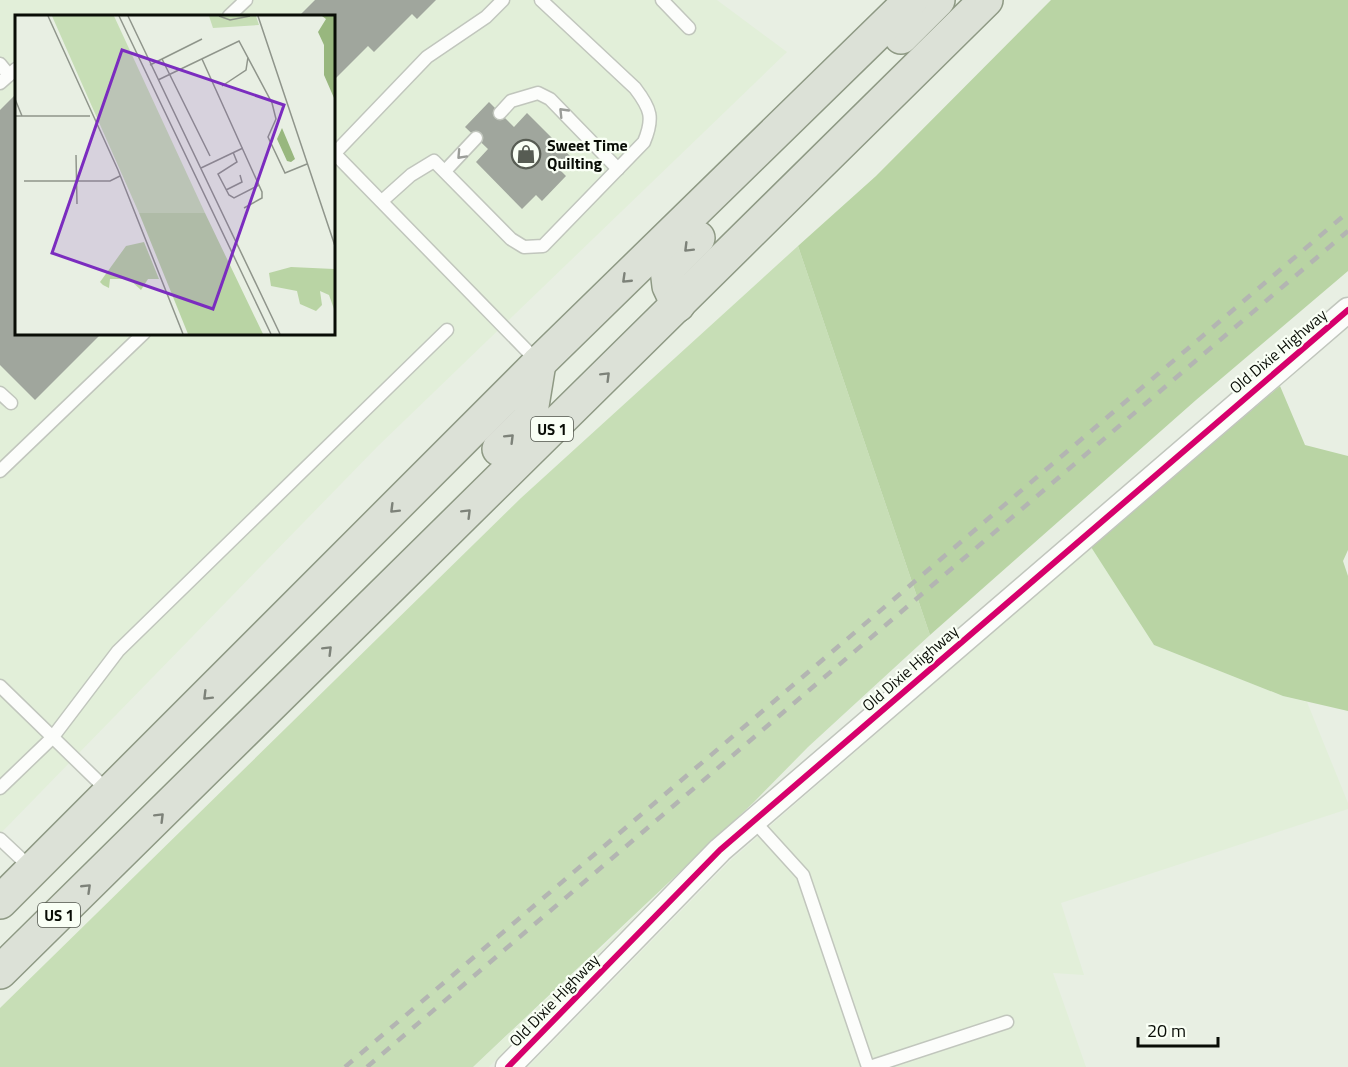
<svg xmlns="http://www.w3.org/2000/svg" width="1348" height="1067" font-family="'Titillium Web',sans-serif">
<rect width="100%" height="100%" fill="#e8efe3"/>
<g fill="#e2efd9" fill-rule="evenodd">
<path d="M0,0H717L787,52L378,446L0,834ZM16,16H333V333H16Z"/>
<path d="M1091,547L1154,645L1283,696L1307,702L1348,803V809L1061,903L1084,975L1053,973L1086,1067H528L731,860Z"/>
<path d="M650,901L489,1067H473L604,946Z"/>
</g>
<path fill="#c7deb6" d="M798,246L930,635L808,747L754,802L473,1067H0V1008L521,498Z"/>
<g fill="#b9d4a4">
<path d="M1051,0H1348V271L1196,400L930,635L798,246L876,176Z"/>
<path d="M1280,386L1305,445L1348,456V550L1343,561L1348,576V711L1283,696L1154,645L1091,547Z"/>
</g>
<g fill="#a0a69d">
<path d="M315,0H436L417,19L412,14L374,52L368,46L333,81V16H299Z"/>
<path d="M16,94V333H102L35,400L0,365V110Z"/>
<path d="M489,102L514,127L527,113L573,159L561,171L566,176L542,201L536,195L522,209L476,162L488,149L465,127Z"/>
</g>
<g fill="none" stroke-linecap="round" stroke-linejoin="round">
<g stroke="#c1c6bd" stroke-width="15">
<g id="service">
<path d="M662,0L689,28"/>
<path d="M229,16L246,0"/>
<path d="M0,64L9,75"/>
<path d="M0,83L16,69"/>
<path d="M500,113L511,101L538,93L550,99L618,169"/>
<path d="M334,153L539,363"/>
<path d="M333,155L427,57L486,17L503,0"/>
<path d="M445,171L476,138"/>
<path d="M382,201L411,175L434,161L511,239L524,247L543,246L644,142C654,118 651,109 635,88L541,0"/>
<path d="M0,393L11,403"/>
<path d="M0,471L144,333"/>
<path d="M0,686L109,792"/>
<path d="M0,788L52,738L118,651L447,330"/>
<path d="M754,821L803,875L868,1067"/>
<path d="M0,839L32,869"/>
<path d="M870,1067L1007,1022"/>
</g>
</g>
<g stroke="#c1c6bd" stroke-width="27">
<path id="minor" d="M508,1067L720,850L1348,310"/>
</g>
<g stroke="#8e9984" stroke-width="36">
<g id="primary">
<path d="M901,37L938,0"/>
<path d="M678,305L669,286L667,269L698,238"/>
<path d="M499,449L530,418L539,363"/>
<path d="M0,902L539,363L911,0"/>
<path d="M0,972L986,0"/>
</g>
</g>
<use href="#service" stroke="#fcfdfb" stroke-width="12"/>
<use href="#minor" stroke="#fcfdfb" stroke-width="24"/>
<use href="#primary" stroke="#dce1d7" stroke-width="33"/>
<g stroke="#b3b5b2" stroke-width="4.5" stroke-dasharray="10 10" stroke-linecap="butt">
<path d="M345,1067L1348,212"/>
<path d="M367,1067L1348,231"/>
</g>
<g stroke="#f9fff5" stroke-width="10">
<path id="cycleway" d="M508,1067L720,850L1348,310"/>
</g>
<use href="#cycleway" stroke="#d6006c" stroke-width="6"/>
</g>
<defs><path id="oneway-chevron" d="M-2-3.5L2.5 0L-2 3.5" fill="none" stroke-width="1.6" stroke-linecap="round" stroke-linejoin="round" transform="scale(1.5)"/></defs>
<g stroke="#9b9d99">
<use href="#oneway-chevron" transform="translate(563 112) rotate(-134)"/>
<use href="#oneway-chevron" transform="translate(461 155) rotate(133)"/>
</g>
<g stroke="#7d8279">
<use href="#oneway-chevron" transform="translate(688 248) rotate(135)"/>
<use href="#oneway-chevron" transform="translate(626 279) rotate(136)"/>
<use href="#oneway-chevron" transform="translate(606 376) rotate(-45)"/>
<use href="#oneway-chevron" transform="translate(510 438) rotate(-45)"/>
<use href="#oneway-chevron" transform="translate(394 509) rotate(135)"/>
<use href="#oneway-chevron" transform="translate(467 513) rotate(-45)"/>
<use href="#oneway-chevron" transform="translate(328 650) rotate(-45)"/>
<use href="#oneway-chevron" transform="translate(207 696) rotate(135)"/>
<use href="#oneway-chevron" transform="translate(160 817) rotate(-45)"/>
<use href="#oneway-chevron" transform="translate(87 888) rotate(-44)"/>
</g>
<defs>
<g id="shop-ring" transform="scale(1.5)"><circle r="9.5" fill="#f9fff5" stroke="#575c53" stroke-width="1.5"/><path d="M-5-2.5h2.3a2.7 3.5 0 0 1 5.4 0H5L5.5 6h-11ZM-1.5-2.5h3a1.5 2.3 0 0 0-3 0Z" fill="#575c53"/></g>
</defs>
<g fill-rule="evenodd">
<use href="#shop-ring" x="526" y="154"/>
</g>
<g text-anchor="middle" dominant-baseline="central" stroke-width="4.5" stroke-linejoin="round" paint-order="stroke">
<g fill="#f9fff5" stroke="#51564e" stroke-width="1.5">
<rect x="531" y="417" width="42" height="24" rx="4.5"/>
<rect x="38" y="903" width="42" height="24" rx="4.5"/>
</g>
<g font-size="15" font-weight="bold" fill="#090d06">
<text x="552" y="429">US 1</text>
<text x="59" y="915">US 1</text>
</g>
<g font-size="16" font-weight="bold" fill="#090d06" stroke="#f9fff5" text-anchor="start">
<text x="547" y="145">Sweet Time<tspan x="547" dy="18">Quilting</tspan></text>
</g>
<g font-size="16" fill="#090d06" stroke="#f9fff5">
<text transform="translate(1278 351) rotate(-40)">Old Dixie Highway</text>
<text transform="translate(910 668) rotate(-41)">Old Dixie Highway</text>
<text transform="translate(554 1000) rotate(-46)">Old Dixie Highway</text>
</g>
</g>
<g transform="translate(15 15)">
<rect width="320" height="320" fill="#e8efe3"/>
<path d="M37,1H99L190,198H124ZM194,1H241L244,10L198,13Z" fill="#c7deb6"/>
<path d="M124,198H190L248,319H173ZM129,227L144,264H133L126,275L114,264H95L94,273L88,270L85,267L111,231ZM276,252L319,254V294L314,280L305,276L307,290L301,296L285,289L282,276L256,271L254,258Z" fill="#b9d4a4"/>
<path d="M307,1H319V83L309,60V30L303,17L311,4ZM267,113L280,144L276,147L272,146L262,124Z" fill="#98b77e"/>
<path fill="none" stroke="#8f958b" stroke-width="1.5" d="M33,1L103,155L168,319M104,1L256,319M113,1L265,319M204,1L215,5L235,1M243,1L320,231M147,44L195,141M187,44L247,177V183L229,193M135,50L187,24M143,65L224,26L257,88L261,104L253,122L270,158L292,149M207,71L231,55L233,42M0,84L7,101M0,101H75M218,137L222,147L203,159L214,180L219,183L244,170M61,140L62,189M186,153L228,133M9,166H95L105,161M211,175L227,167L225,160"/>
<path fill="#7b2cbf" fill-opacity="0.15" stroke="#7b2cbf" stroke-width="3" d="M107,35L269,90L198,294L37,238Z"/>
<rect width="320" height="320" fill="none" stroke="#090d06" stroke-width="3"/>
</g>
<path d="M1138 1037v9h80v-9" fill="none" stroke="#090d06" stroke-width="3"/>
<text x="1147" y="1037" font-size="18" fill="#090d06" stroke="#f9fff5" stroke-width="4.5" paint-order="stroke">20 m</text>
</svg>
